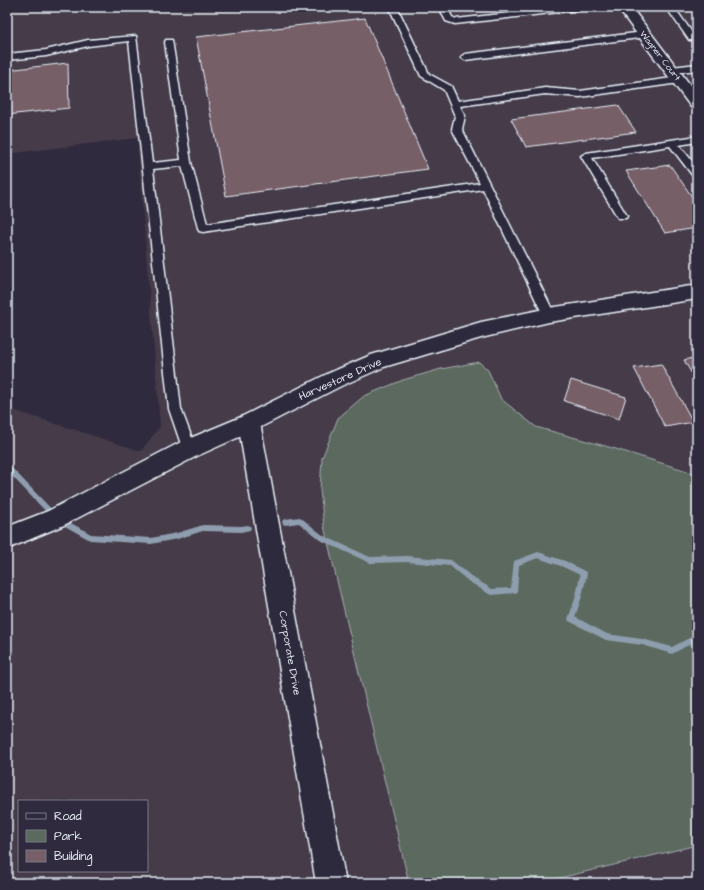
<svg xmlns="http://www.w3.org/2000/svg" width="704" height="890" font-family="'Architects Daughter',sans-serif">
<rect width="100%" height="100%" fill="#2f2a3d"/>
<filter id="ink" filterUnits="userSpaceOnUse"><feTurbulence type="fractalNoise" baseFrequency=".025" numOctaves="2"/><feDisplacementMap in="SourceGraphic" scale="8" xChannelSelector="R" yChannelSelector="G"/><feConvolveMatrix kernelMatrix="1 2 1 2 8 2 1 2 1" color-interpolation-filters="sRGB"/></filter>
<g filter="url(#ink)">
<path fill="#453a4a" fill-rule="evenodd" d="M7,7H697V883H7V408L141,451L160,426L137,138L7,154ZM19,801H147V871H19Z"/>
<path fill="#5b695f" stroke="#a2adac" d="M479,362L488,370L501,399L536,427L616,449L697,474V845L539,883H409L324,526L320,490L322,458L338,418L364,396L403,380L441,369Z"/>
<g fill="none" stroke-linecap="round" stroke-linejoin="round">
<g fill="#8f9eaf" fill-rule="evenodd">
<path d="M7,464L9,465L58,516L91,534L151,538L177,533L203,525L241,526L248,525L250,526L251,528L250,530L241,532L203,531L177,539L151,544L90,540L54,520L7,471Z"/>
<path d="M300,517L324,536L370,557L408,556L451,560L472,577L492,589L511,588L514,561L538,552L565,561L586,572L587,574L582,596L575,617L607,634L642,639L672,647L693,636L697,638V647L695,646L692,643L672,654L642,645L606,640L569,621L568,619L576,596L580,575L561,566L538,558L519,565L517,591L516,593L491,595L489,594L468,581L450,566L408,562L370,563L320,540L299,523L285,525L283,524L282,522L283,520L285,519Z"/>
</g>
</g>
<g fill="#775f67" stroke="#e8f1f8">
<path d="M365,18L428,169L226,196L196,37Z"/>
<path d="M68,63L69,108L7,115V70Z"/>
<path d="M618,105L636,132L526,147L511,119Z"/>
<path d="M670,165L697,204V228L665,233L626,171Z"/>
<path d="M697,357V383L684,360Z"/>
<path d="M661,364L693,422L665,427L634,368Z"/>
<path d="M571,380L626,397L619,419L564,401Z"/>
</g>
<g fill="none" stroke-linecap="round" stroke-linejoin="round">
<g stroke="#e8f1f8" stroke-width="3">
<g id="lane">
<path d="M391,7H396L398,9L429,74L451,86L458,101L545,88L580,91L679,77L683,80L679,83L580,97L545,94L460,106L465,116L462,129L555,315L553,318L549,319L545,318L543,315L483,189L203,232L199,231L198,228L182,166L153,169L181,409L196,449L194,453L189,454L184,453L169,409L129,41L88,46L46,56L7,60V54L46,50L88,40L136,36L152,163L181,160L165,42L166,40H172L191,162L207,224L480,183L452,129L455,116L444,90L421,76L390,9Z"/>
<path d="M439,7H447L452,17L456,19L565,7H590L586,9L455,24L446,21Z"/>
<path d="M666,7H674L696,38L695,40H689Z"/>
<path d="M688,7H697V11Z"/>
<path d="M644,32L647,33L648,35L647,37L465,60L461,57L465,54Z"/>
<path d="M697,64V70L672,73L668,70L672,67Z"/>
<path d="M697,136V142L679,145L697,167V177L693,176L670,146L592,158L627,216L626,218H618L581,156L586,153Z"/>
</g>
</g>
<g stroke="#e8f1f8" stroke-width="3">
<g id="street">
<path d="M617,7H631L697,94V109L691,107Z"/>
<path d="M249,414L257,417L260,423L346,883H316L238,423L241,417Z"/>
</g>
</g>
<g stroke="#e8f1f8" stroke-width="3">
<path id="secondary" d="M697,285V299L549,322L481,338L384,367L341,386L257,429L197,456L64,525L7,549V527L48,511L181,442L241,417L327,374L371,355L481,322L549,308Z"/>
</g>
<use href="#lane" fill="#2f2a3d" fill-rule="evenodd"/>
<use href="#street" fill="#2f2a3d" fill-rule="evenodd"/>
<use href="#secondary" fill="#2f2a3d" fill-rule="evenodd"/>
</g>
</g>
<g text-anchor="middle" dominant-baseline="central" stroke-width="3" stroke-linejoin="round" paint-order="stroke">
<g font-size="9" fill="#e8f1f8" stroke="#2f2a3d">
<text transform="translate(660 56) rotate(52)">Wagner Court</text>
</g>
<g font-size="11" fill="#e8f1f8" stroke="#2f2a3d">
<text transform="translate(340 379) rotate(-24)">Harvestore Drive</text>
<text transform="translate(290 653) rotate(80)">Corporate Drive</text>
</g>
</g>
<rect width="704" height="890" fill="none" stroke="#2f2a3d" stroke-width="24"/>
<rect x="12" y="12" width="680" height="866" fill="none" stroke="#e8f1f8" stroke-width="1.5" filter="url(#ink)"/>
<rect x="18" y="800" width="130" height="72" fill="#2f2a3d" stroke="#797a88"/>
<rect x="26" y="813" width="20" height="6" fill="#2f2a3d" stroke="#797a88"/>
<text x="54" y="820" font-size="12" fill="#e8f1f8">Road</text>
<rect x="26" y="830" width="20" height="12" fill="#5b695f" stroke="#797a88"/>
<text x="54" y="840" font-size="12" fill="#e8f1f8">Park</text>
<rect x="26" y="850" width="20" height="12" fill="#775f67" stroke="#797a88"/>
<text x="54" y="860" font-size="12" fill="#e8f1f8">Building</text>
</svg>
